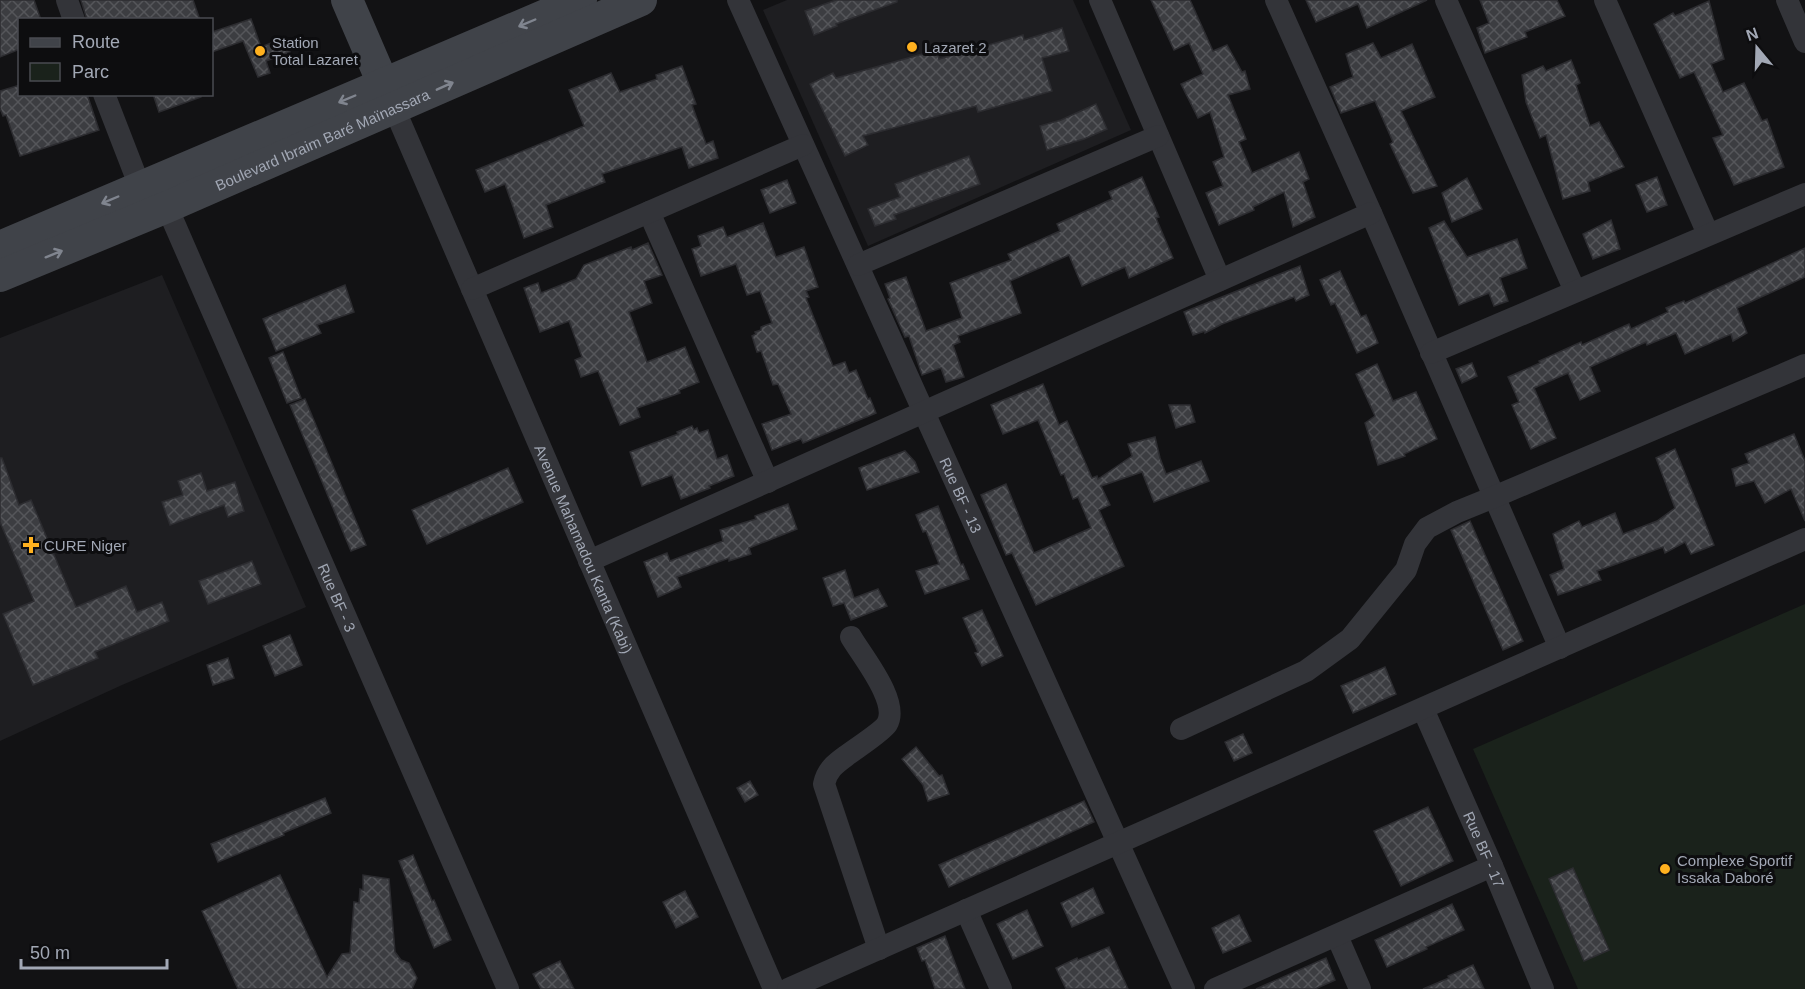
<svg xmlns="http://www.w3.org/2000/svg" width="1805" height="989" font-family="Helvetica,sans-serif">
<defs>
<pattern id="building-cross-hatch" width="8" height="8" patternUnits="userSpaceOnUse" patternTransform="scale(1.5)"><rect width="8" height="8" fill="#3c3d41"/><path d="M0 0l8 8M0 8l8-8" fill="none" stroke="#55565a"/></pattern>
</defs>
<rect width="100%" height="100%" fill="#121214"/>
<g fill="#1e1e21">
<path d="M787,0H1073L1131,130L868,246L763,10Z"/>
<path d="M162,275L306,607L122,685L0,741V338Z"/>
</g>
<path fill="#1a221b" d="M1805,604V989H1578L1473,749Z"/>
<g fill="url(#building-cross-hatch)" stroke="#2c2c30" stroke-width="1.5">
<path d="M0,0H34L41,20H20V49L0,57Z"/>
<path d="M81,0H193L200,20H87Z"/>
<path d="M836,0H897V2L836,24L837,26L814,35L805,11Z"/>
<path d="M1151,0H1190L1213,51L1227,45L1242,72L1245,71L1250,89L1228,95L1246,139L1239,142L1252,173L1299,152L1309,179L1303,182L1315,217L1293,227L1284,192L1253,207L1254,210L1219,225L1206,193L1223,186L1213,162L1224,157L1210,112L1198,118L1181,84L1203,74L1189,43L1174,50Z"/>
<path d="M1306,0H1427L1367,28L1358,4L1316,22Z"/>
<path d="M1480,0H1557L1565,16L1525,32L1527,37L1485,53L1477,28L1489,23Z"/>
<path d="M1709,1L1724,59L1711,64L1723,92L1744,83L1762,121L1767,119L1784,167L1734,185L1713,138L1723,135L1694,72L1680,78L1654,24L1673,13L1675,16Z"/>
<path d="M251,19L261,47L284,38L290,52L266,61L270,73L258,77L243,41L212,52V32Z"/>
<path d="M1062,28L1069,51L1042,58L1052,91L978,112L976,106L863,136L868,145L845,156L810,84L833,73L836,78L937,50L939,59L1023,35L1024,40Z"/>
<path d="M1373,43L1381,58L1412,44L1435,97L1401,111L1437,186L1413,193L1390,144L1393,142L1375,101L1341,113L1330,87L1353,77L1346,54Z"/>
<path d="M1571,60L1580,83L1576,85L1590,126L1599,122L1624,167L1588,182L1590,191L1563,199L1546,135L1540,138L1526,102L1522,75L1543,66L1546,71Z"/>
<path d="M682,66L696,104L692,105L706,144L713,141L718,158L689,168L682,147L602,174L605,182L546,205L553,227L524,238L505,184L485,192L476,170L584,126L569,90L611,73L620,92L657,79L656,75Z"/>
<path d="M20,85V94H87L99,130L20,156L6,115L3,116L0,108V91Z"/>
<path d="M153,94H201V97L159,112Z"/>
<path d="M1096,104L1107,129L1084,139L1047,150L1040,126L1061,120Z"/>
<path d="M969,156L980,184L894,215L896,219L875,226L868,209L900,197L895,184Z"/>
<path d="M1142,177L1159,217L1156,218L1173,258L1129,278L1125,267L1082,286L1069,255L1010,281L1021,313L958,336L960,342L953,345L964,377L946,382L941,368L922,375L909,336L905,337L888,299L890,298L885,284L906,277L926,331L962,318L950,283L1011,260L1008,254L1060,231L1057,224L1112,199L1109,192Z"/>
<path d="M1657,177L1667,205L1647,212L1636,185Z"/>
<path d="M1467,178L1482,209L1452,222L1442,193Z"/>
<path d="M787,180L796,203L770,213L761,190Z"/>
<path d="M1611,220L1620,249L1593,259L1583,234Z"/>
<path d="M1444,221L1467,257L1517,239L1527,268L1500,278L1508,301L1494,306L1489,293L1459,305L1429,228Z"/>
<path d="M763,223L776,257L804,247L818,287L806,291L809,297L806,298L833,366L845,362L849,373L856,370L868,399L870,398L876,413L803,443L801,439L772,450L762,424L791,414L778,384L773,385L761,351L757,352L752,336L756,334L755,332L761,330V327L772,323L760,291L747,295L736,264L701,276L692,249L701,246L698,236L723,227L727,237Z"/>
<path d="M648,243L662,275L644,281L652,303L629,312L647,362L685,347L699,382L679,390L680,393L637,408L640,417L620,425L598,371L581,377L575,360L582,357L569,321L540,332L524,288L538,283L541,293L576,279L584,265L631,247L632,250Z"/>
<path d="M1805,248V277L1737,308L1747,333L1733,341L1731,334L1685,354L1676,333L1647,345L1646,342L1590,367L1600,391L1580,400L1568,373L1534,388L1556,438L1531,449L1512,405L1519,402L1508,377L1540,363L1539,361L1581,342L1582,345L1629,324L1631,329L1668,312L1666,308L1684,301L1685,303Z"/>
<path d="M1300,266L1309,295L1296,301L1294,297L1222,324L1205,333V331L1193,335L1184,312Z"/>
<path d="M1340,271L1361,317L1366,315L1378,343L1357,353L1335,303L1331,305L1320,280Z"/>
<path d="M345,285L354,312L317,325L321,333L276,351L263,319Z"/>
<path d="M283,352L301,398L287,403L269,358Z"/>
<path d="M1472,363L1477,376L1462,383L1456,369Z"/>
<path d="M1377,364L1393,401L1416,392L1437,439L1404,454L1405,456L1378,465L1365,423L1375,416L1356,374Z"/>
<path d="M1043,384L1059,425L1067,421L1092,478L1097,476L1098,479L1132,456L1128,444L1155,437L1160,458L1166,474L1201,461L1209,481L1154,502L1142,472L1101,486L1110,505L1099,510L1124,566L1036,605L1012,553L1006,555L981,495L1006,484L1034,553L1091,528L1078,497L1073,499L1064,474L1061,475L1038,420L1003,434L991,405Z"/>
<path d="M305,399L366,545L351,551L290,405Z"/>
<path d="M1169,405H1190L1195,422L1176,428Z"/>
<path d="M692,426L694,430L697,428L699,433L708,430L717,459L727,455L734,476L709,486L710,488L681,499L672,475L642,486L630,452L678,434L677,432Z"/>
<path d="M1794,434L1805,461V521L1791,489L1765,503L1754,481L1736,486L1732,469L1749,463L1745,454Z"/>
<path d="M1675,449L1714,545L1691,554L1685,542L1665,553L1663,547L1597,571L1601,580L1558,595L1550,575L1564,569L1553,534L1579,521L1582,527L1615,513L1623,534L1657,521L1675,508L1656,458Z"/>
<path d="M905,451L915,462L919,472L867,490L859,468Z"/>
<path d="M0,458H2L19,505L31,500L76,607L126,586L137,612L162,602L169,621L95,652L98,658L33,685L3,614L34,601L0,522Z"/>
<path d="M508,468L523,502L427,544L412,510Z"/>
<path d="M201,473L207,491L235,482L244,511L228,517L224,505L170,525L162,502L183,495L178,481Z"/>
<path d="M788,504L797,529L749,548L751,554L729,561V558L677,577L681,587L658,597L644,562L667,553L670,561L723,541L720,530L756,519L755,516Z"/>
<path d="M938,506L961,565L963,564L969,579L925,594L916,571L939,564L926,531L923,532L916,515Z"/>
<path d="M1470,521L1523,641L1503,650L1451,530Z"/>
<path d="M252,561L261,584L208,604L199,581Z"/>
<path d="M845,570L854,598L878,589L887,606L851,620L844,603L833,606L823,578Z"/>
<path d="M982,610L1003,656L982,666L975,653L978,652L963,618Z"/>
<path d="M290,635L302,665L275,676L263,646Z"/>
<path d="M228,658L234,678L213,685L207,665Z"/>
<path d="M1385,667L1396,694L1353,713L1341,686Z"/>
<path d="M1243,734L1252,753L1234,761L1225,742Z"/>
<path d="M916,747L939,776L942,775L949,794L928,801L923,785L902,759Z"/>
<path d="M750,781L758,795L745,802L737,788Z"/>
<path d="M325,798L331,813L283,833L284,835L218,862L211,844Z"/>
<path d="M1084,801L1094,822L949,887L939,865Z"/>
<path d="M1428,807L1453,861L1401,886L1374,831Z"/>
<path d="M413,855L432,901L434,900L451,940L434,948L399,861Z"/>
<path d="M1573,868L1609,950L1584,961L1549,879Z"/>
<path d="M280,875L327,977L342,954L350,953L354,902L359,903L360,889L363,890V875L389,879L395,952L401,960L409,963L417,978L412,989H238L202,911Z"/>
<path d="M1093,888L1104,913L1072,927L1061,903Z"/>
<path d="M685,891L698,917L676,928L663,902Z"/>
<path d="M1452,904L1464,930L1426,947L1427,949L1387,967L1375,940Z"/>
<path d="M1027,910L1043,946L1013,959L997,924Z"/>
<path d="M1239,915L1251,941L1223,953L1212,928Z"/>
<path d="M945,936L950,950L965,989H935L925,960L922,961L917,948Z"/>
<path d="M1109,947L1128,989H1066L1056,968L1077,958L1078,960Z"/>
<path d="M1326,958L1335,980L1315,989H1256Z"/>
<path d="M560,961L574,989H541L533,974Z"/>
<path d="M1473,965L1484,989H1423L1449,978L1448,976Z"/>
</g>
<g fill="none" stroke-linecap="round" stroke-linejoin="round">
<g stroke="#333439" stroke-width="22">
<path d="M67,0L74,20"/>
<path id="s1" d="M738,0L1184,989"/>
<path d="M1100,0L1220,280"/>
<path d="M1276,0L1371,213L1560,648"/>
<path d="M1446,0L1575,291"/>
<path d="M1605,0L1708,234"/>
<path d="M1787,0L1805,42"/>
<path d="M104,94L140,187"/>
<path id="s2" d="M394,108L774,989"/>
<path id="s3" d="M167,207L508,989"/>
<path d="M649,212L768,482"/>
<path d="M858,265L1158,136"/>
<path d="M472,289L803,145"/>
<path d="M1431,353L1805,194"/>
<path d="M589,561L1371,213"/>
<path d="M851,637C862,656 900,702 887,724C882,732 855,749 846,756C835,764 827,770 824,784L879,949"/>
<path id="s4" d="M1423,709L1492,866L1543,989"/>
<path d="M1181,729L1306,671L1350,639L1406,570L1415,544L1427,528L1457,512L1494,497L1805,365"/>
<path d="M966,910L1001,989"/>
<path d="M1337,936L1360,989"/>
<path d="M788,989L1805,539"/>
<path d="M1215,989L1492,866"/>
</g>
<g stroke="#404349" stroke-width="32">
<path d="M347,0L391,102"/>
<path d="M0,247L581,0"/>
<path id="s5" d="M0,276L167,207L641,0"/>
</g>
</g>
<defs><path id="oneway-shaft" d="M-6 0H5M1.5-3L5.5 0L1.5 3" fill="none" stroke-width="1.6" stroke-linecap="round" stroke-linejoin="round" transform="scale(1.5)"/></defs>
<g stroke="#80858f">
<use href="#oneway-shaft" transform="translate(527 23) rotate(157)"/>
<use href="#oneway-shaft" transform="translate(445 86) rotate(-24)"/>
<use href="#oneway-shaft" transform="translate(347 99) rotate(157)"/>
<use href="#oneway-shaft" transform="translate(110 200) rotate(157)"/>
<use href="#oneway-shaft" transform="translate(54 254) rotate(-22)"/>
</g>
<g fill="#ffb11f" stroke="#0d0d0f" stroke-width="2">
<circle cx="912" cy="47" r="6"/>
<circle cx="260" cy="51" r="6"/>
<path d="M28 536h6v6h6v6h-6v6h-6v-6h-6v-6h6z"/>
<circle cx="1665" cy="869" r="6"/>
</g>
<g text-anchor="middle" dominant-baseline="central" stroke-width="6" stroke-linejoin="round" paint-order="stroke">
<g font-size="15" fill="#a2a8b5" stroke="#0d0d0f" text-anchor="start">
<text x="272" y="42">Station<tspan x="272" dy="17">Total Lazaret</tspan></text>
<text x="924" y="47">Lazaret 2</text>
<text x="44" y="545">CURE Niger</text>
<text x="1677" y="860">Complexe Sportif<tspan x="1677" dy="17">Issaka Daboré</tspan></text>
</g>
<g font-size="15" fill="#a2a8b5" stroke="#0d0d0f">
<text stroke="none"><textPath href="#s5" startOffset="350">Boulevard Ibraim Baré Maïnassara</textPath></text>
<text stroke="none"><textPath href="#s1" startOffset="543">Rue BF - 13</textPath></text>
<text stroke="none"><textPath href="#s2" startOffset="480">Avenue Mahamadou Kanta (Kabi)</textPath></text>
<text stroke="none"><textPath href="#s3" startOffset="426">Rue BF - 3</textPath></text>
<text stroke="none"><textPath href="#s4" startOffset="153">Rue BF - 17</textPath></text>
</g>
</g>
<rect x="18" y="18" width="195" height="78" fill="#0d0d0f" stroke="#494b51" stroke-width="1.5"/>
<rect x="30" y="38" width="30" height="9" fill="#404349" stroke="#494b51" stroke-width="1.5"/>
<text x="72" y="48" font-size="18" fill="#a2a8b5">Route</text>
<rect x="30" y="63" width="30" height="18" fill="#1a221b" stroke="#494b51" stroke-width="1.5"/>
<text x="72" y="78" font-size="18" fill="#a2a8b5">Parc</text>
<g transform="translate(1757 48) rotate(341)" stroke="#0d0d0f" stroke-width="4.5" paint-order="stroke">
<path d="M0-4.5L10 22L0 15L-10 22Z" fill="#a2a8b5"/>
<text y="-9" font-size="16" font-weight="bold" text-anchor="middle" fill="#a2a8b5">N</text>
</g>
<path d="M21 959v9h146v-9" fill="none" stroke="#a2a8b5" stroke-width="3"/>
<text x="30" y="959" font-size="18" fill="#a2a8b5" stroke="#0d0d0f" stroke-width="4.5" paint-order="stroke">50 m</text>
</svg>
